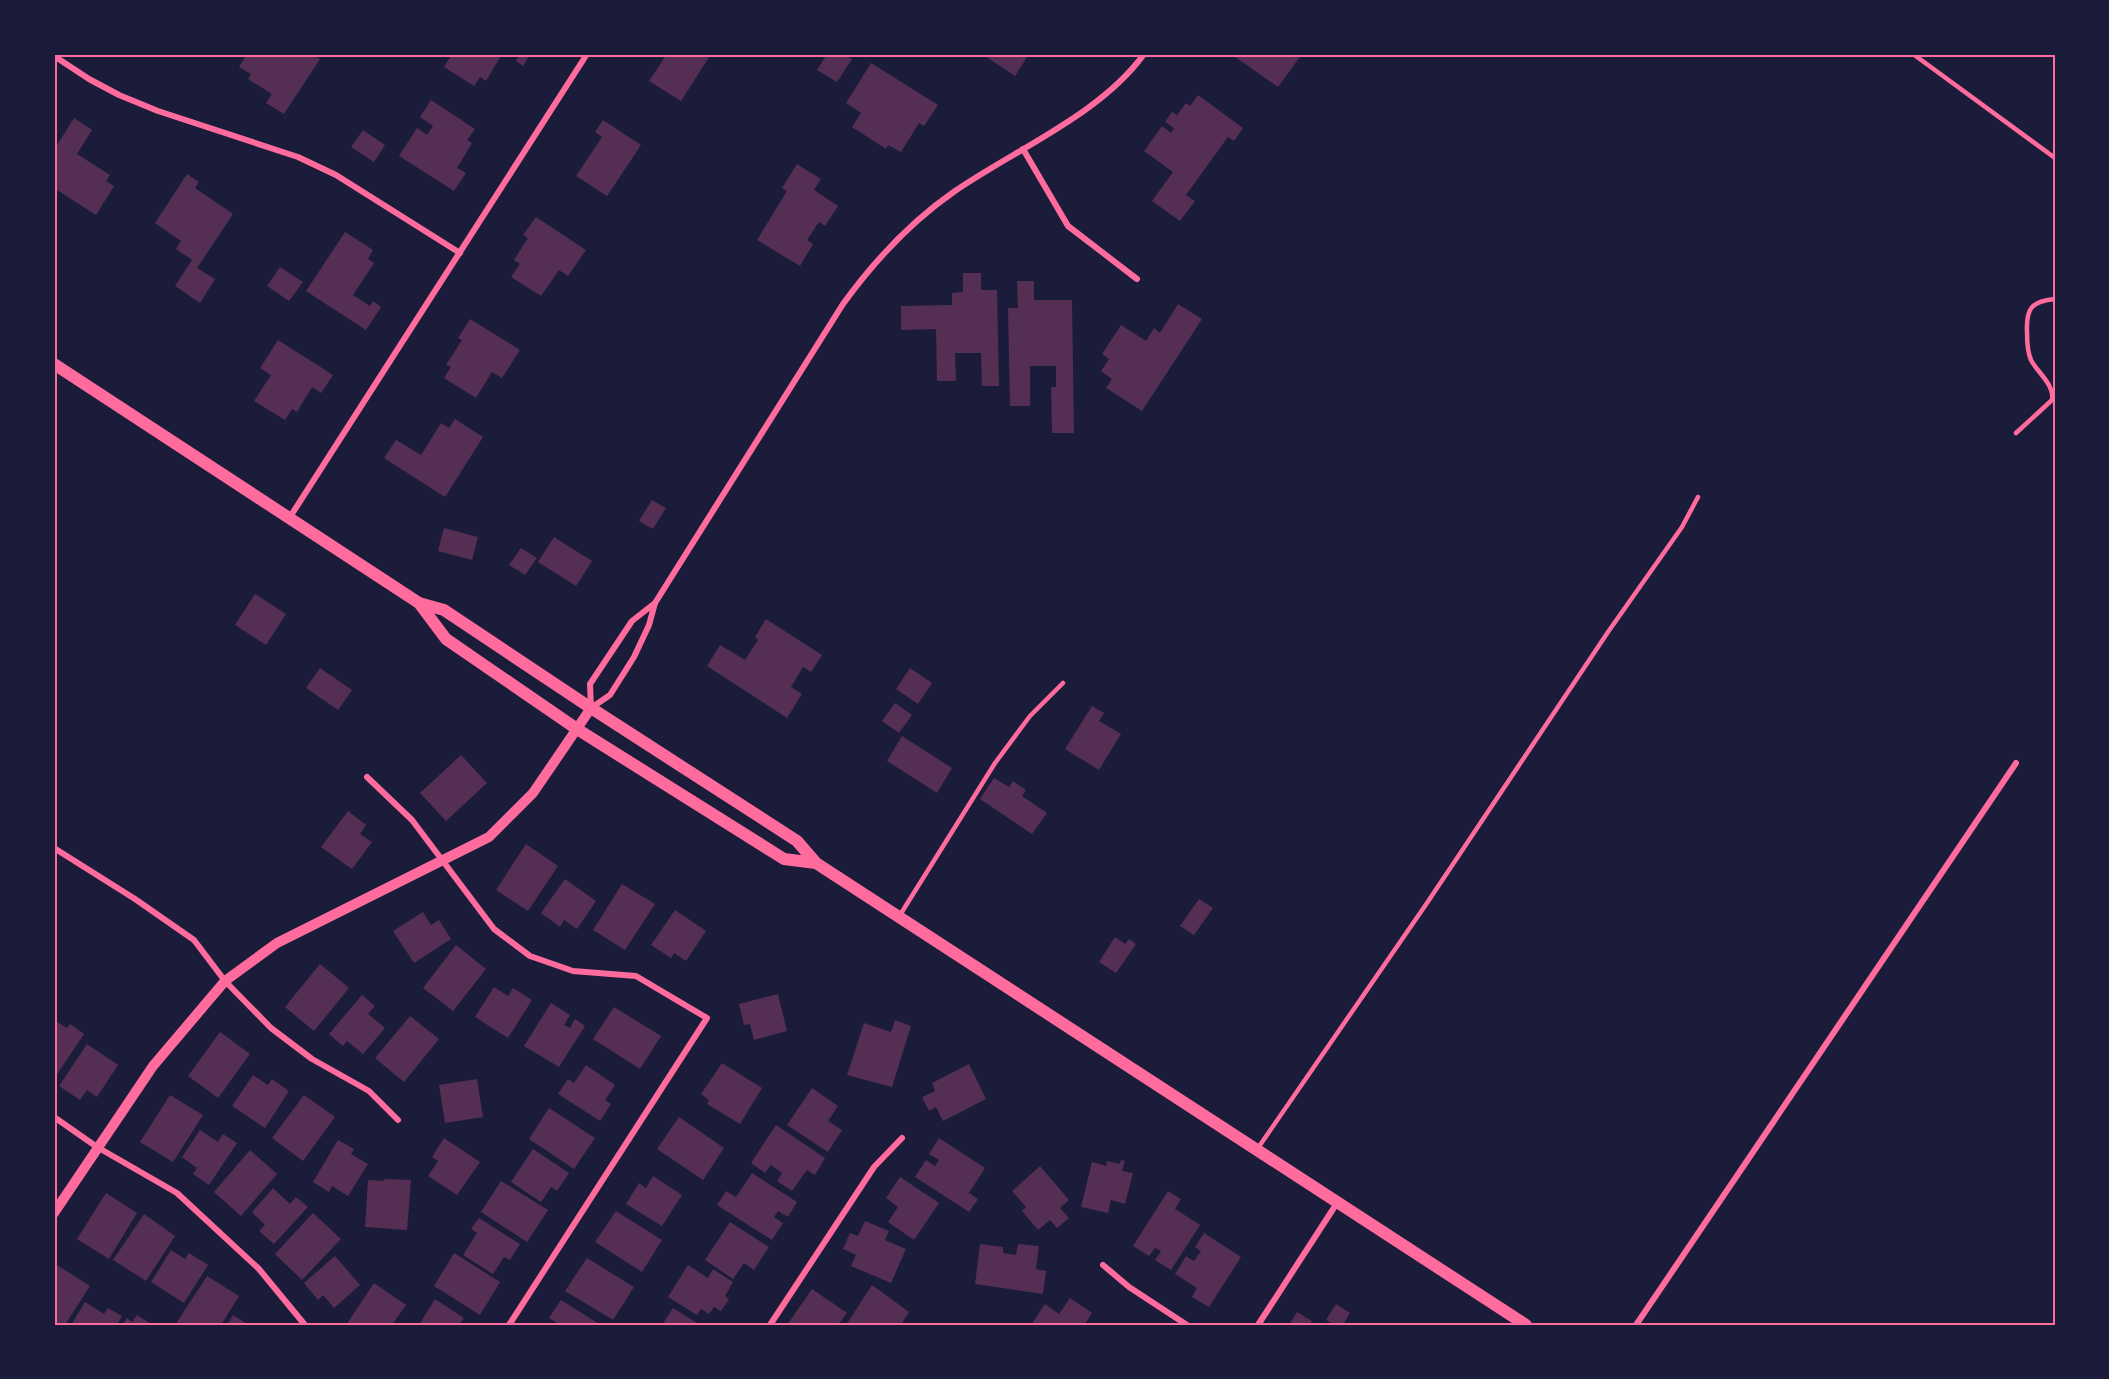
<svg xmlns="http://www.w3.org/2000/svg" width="2109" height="1379" font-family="'IBM Plex Sans',sans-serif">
<rect width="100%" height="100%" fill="#1b1b3a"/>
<g fill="#542f53">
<path d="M247,54H312L320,59L284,114L266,103L272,94L248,79L251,74L239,67Z"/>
<path d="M452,54H502L486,81L480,77L474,86L444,67Z"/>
<path d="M516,54H530L523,66L516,61L519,56Z"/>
<path d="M667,54H711L681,101L649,81Z"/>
<path d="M827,54H844L852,59L837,82L817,70Z"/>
<path d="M982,54H1029L1015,76Z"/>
<path d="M1231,54H1302L1278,87Z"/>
<path d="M871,63L938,105L924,126L919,123L901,152L888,145L886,149L852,127L861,113L846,103Z"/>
<path d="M1198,95L1243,128L1234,141L1228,137L1186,195L1195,201L1180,221L1152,201L1173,172L1144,151L1162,126L1171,133L1174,128L1165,122L1172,112L1177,115L1186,103L1190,106Z"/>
<path d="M431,100L475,129L467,140L472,143L457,168L466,173L454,191L399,156L417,128L427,135L433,126L420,117Z"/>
<path d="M74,118L92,130L77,154L110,175L106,181L114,186L96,215L54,188V150Z"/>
<path d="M603,120L641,145L607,196L576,176L602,137L595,132Z"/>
<path d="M363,130L385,145L374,162L351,147Z"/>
<path d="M797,164L821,179L814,190L838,206L825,226L819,222L807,240L813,244L800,266L757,240L787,191L782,188Z"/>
<path d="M187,174L199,182L195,188L233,214L197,268L215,279L200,303L175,286L192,260L176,249L181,241L155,223Z"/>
<path d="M536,217L586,250L568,276L559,270L541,296L511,277L520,264L514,260L528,238L523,235Z"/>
<path d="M345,232L373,250L368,259L374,263L353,295L370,306L373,301L381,307L366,330L306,291Z"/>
<path d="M280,267L303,282L289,301L267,286Z"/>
<path d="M963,273H981V290H997L999,386H982L981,353H955L956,381H937L936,329L901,330V306L952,305V293L963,292Z"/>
<path d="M1017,281H1034V300H1072L1074,433H1052L1051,387H1056V366H1030V406H1010L1008,308H1018Z"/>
<path d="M1178,304L1202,319L1142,411L1106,388L1112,379L1101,371L1109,359L1102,354L1121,325L1146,341L1154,328L1160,333Z"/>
<path d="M470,319L520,350L502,378L492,372L476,398L444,378L451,367L446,365L462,340L458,338Z"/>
<path d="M278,340L333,375L321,393L312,387L297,412L292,409L285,420L254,401L271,375L260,368Z"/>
<path d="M455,419L483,437L445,497L384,458L396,440L421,455L441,423L449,428Z"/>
<path d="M652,500L666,508L653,529L639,521Z"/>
<path d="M444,528L478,537L472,560L438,551Z"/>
<path d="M554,537L592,561L576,586L538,562Z"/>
<path d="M521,548L537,558L525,575L509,565Z"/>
<path d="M255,594L286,614L266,645L235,625Z"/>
<path d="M766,619L822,655L811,672L803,667L791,687L802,694L787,718L707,666L720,645L745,660L758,640L755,637Z"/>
<path d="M320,668L352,690L338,710L306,688Z"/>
<path d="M910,668L932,683L918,704L896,689Z"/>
<path d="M895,703L912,715L899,733L882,721Z"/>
<path d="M1092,706L1104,713L1099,721L1121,734L1099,770L1065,749Z"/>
<path d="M902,736L952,768L937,793L887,761Z"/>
<path d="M461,755L487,783L446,821L420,793Z"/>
<path d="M994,778L1009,787L1013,781L1026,790L1022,796L1047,813L1032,834L980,799Z"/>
<path d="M348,811L366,825L360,834L372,842L352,869L321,847Z"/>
<path d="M526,844L558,866L528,911L496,890Z"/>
<path d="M565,879L596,901L577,929L564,920L560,927L541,913Z"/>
<path d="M622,884L655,904L625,950L593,930Z"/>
<path d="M1199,899L1213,908L1194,935L1180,926Z"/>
<path d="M675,910L706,931L686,961L674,953L671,958L651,945Z"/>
<path d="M423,912L431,925L439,920L451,939L414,963L393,931Z"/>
<path d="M1115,937L1125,944L1129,939L1136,944L1116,973L1099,962Z"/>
<path d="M456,945L486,969L453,1011L423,988Z"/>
<path d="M320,964L349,988L314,1031L285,1007Z"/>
<path d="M494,987L508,996L513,988L532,1000L508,1038L475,1017Z"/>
<path d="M778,994L787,1031L754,1040L750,1024L744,1025L739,1004Z"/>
<path d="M362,995L375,1006L368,1014L385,1028L363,1054L347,1041L343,1046L329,1034Z"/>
<path d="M551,1003L570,1015L564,1025L570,1028L575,1019L585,1026L559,1067L524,1046Z"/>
<path d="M614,1007L661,1036L640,1069L593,1039Z"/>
<path d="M410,1016L439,1039L404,1082L375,1058Z"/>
<path d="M54,1020L67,1028L70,1024L84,1034L54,1079Z"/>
<path d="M895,1020L911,1026L892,1087L847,1075L864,1023L891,1032Z"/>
<path d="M220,1032L250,1054L218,1098L188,1076Z"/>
<path d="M87,1044L118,1065L97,1097L87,1090L80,1100L59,1086Z"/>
<path d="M722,1063L762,1088L740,1124L707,1104L709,1100L701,1094Z"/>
<path d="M969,1064L986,1099L943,1121L936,1107L929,1111L922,1097L935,1091L932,1083Z"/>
<path d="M586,1065L615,1085L605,1100L611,1104L600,1121L558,1094L568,1079L574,1083Z"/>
<path d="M253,1075L268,1085L272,1079L289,1091L265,1128L232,1106Z"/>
<path d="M477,1079L483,1117L445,1123L439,1085Z"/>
<path d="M812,1088L838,1106L828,1121L842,1130L828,1152L787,1125Z"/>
<path d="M170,1095L203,1115L173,1162L140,1142Z"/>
<path d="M304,1095L335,1117L303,1161L272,1138Z"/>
<path d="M549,1108L595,1138L574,1169L529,1139Z"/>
<path d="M679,1117L724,1148L703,1180L657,1149Z"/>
<path d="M776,1125L825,1158L815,1175L807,1170L792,1191L777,1181L782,1173L771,1165L765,1173L751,1163Z"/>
<path d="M200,1130L218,1142L223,1134L237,1143L209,1185L193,1174L197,1168L182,1157Z"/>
<path d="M444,1138L480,1162L457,1195L428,1176L438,1161L432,1157Z"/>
<path d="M939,1138L985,1168L969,1193L978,1199L969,1212L915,1177L926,1160L935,1166L939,1160L929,1154Z"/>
<path d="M338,1140L354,1149L351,1154L368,1164L348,1196L332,1186L329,1192L313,1182Z"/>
<path d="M533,1149L569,1173L557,1191L551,1187L541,1202L511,1182Z"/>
<path d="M250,1150L277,1174L241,1216L214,1192Z"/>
<path d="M1121,1160L1125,1161L1122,1171L1133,1173L1125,1204L1111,1200L1108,1213L1081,1207L1092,1162L1106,1166L1107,1161L1120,1164Z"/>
<path d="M1040,1166L1069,1200L1060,1208L1069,1218L1057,1228L1050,1220L1038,1230L1022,1211L1026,1207L1012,1191Z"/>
<path d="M752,1173L797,1202L788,1217L778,1211L774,1217L783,1223L772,1240L717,1205L726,1191L736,1197Z"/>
<path d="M653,1176L682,1195L662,1226L626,1204L639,1183L646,1188Z"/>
<path d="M900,1177L939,1203L914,1240L888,1222L898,1207L886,1198Z"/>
<path d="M384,1179L411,1180L407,1230L365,1227L368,1180L384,1181Z"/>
<path d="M501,1181L548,1210L527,1242L481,1212Z"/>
<path d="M273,1188L290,1204L296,1197L308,1207L274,1244L259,1231L265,1225L252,1212Z"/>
<path d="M1168,1191L1181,1199L1175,1209L1200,1225L1171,1270L1155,1260L1161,1251L1155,1248L1149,1256L1133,1246Z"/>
<path d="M106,1193L137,1213L109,1259L77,1239Z"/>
<path d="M616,1211L662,1240L642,1272L595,1242Z"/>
<path d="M313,1213L341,1239L302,1280L275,1254Z"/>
<path d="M144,1214L175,1236L146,1281L113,1260Z"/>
<path d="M479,1218L520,1244L510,1260L504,1257L493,1274L463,1255L477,1233L471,1229Z"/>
<path d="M865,1221L889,1231L885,1240L906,1249L891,1283L851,1266L856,1255L843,1249L850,1233L858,1236Z"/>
<path d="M730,1222L769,1247L754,1270L744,1263L733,1279L705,1260Z"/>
<path d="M1204,1233L1241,1257L1209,1307L1192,1297L1197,1288L1175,1274L1186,1256L1194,1261L1201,1251L1195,1247Z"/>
<path d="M980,1244L1003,1247V1253L1016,1255L1018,1244L1039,1246L1036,1269L1046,1271L1043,1294L975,1284Z"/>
<path d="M171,1250L185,1259L189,1253L208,1265L184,1303L151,1282Z"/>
<path d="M454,1253L500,1282L480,1315L434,1286Z"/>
<path d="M335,1256L360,1285L334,1308L323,1295L318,1300L304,1283Z"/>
<path d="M587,1258L634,1287L613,1320L565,1291Z"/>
<path d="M57,1265L90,1286L65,1325H54V1270Z"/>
<path d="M688,1265L708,1278L713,1269L733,1282L725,1296L729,1299L721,1311L714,1307L709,1314L701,1309L697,1315L668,1297Z"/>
<path d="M207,1276L239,1296L221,1325H182L177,1322Z"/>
<path d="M374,1283L406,1305L392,1325H346Z"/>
<path d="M872,1285L909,1312L901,1325H846Z"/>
<path d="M812,1289L847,1313L838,1325H787Z"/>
<path d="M1070,1298L1092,1313L1084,1325H1031L1045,1304L1059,1314Z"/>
<path d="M435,1299L464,1318L459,1325H419Z"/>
<path d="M561,1300L601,1325H556L557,1323L549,1318Z"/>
<path d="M85,1302L104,1314L108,1308L122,1316L117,1325H71Z"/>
<path d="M1336,1304L1350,1313L1343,1325H1335L1326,1320Z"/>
<path d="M673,1308L700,1325H662Z"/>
<path d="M1297,1312L1312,1321L1309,1325H1289Z"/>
<path d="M137,1315L153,1325H122L127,1318L132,1322Z"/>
<path d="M233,1315L249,1325H227Z"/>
</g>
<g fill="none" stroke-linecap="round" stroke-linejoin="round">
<g stroke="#ff6b9d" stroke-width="4.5">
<path d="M1913,54L2055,158"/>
<path d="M2016,433L2052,400C2055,385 2037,372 2031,360C2027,351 2027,341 2027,332C2026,309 2031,301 2055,299"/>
<path d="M900,915L995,763L1030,716L1063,683"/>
<path d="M1258,1148L1427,903L1608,632L1682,527L1698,497"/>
</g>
<g stroke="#ff6b9d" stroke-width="6">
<path d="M54,56L89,79L119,95L158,111L298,157L336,175L460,253"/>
<path d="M1023,149L1068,226L1137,279"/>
<path d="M290,517L587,54"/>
<path d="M591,708L610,695L634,657L649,625L655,603L843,304C875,260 910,222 955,191C1016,149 1101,114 1144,54"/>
<path d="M591,708L590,684L632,621L655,603"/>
<path d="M367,777L412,820L494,929L530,956L573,971L636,976L707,1018L509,1325"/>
<path d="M54,848L135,899L194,940L225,981L271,1028L312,1059L369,1091L398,1120"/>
<path d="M54,1117L97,1147L177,1193L259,1269L305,1325"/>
<path d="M1103,1265L1129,1287L1187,1325"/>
<path d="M770,1325L874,1167L902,1138"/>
<path d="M1258,1325L1337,1203"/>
<path d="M1636,1325L2016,763"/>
</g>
<path stroke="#ff6b9d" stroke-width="10" d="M54,1213L153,1066L225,981L277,943L489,837L533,793L591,708"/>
<g stroke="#ff6b9d" stroke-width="12">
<path d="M54,364L419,603L444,610L591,708L797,841L816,863L1526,1325"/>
<path d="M419,603L446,639L577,729L784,859L816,863"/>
</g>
</g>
<rect width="2109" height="1379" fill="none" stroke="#1b1b3a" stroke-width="111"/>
<rect x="56" y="56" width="1998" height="1268" fill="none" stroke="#ff6b9d" stroke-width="2"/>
</svg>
